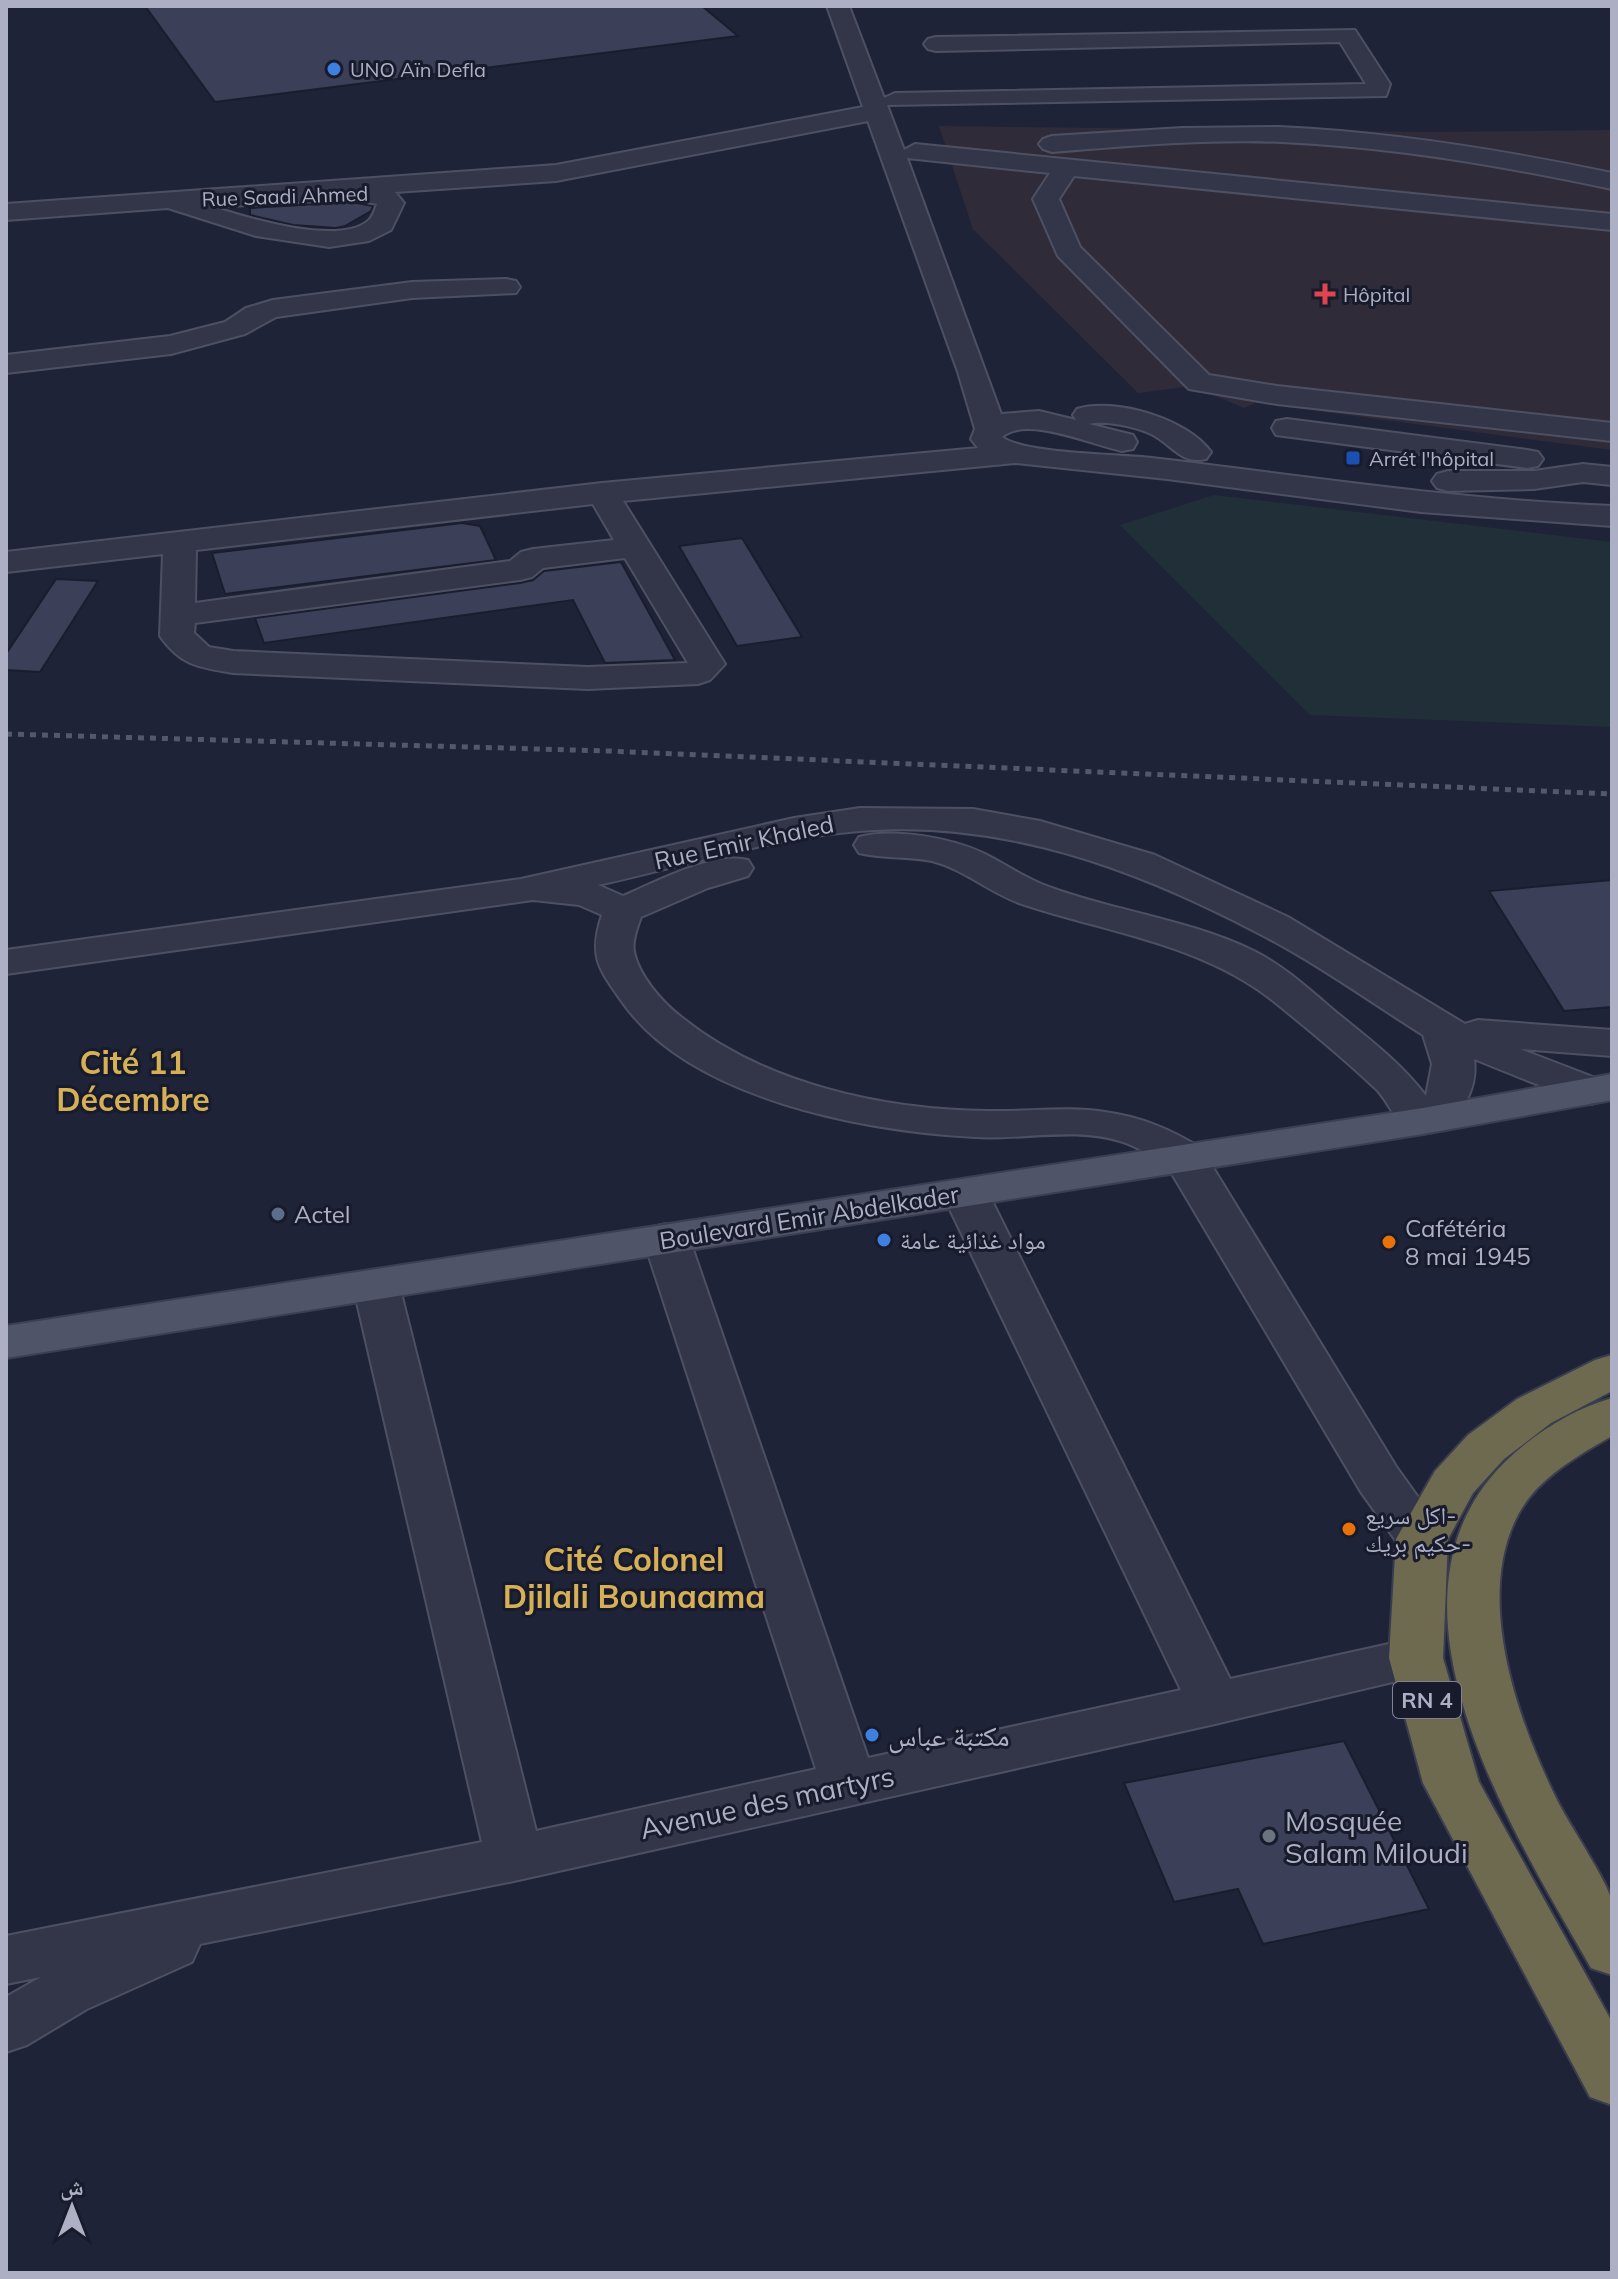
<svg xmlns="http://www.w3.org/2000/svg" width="1618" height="2279" font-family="Mulish,'Noto Naskh Arabic',sans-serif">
<rect width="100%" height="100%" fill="#1f2337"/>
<path fill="#302b39" d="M939,126L1430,132L1612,130V450L1256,403L1244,408L1192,386L1138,393L973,229Z"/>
<path fill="#212f38" d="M1214,495L1612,542V727L1310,715L1120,525Z"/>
<g fill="#3b4058" stroke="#1a1d2e" stroke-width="2">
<path d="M145,6H702L738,36L215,102Z"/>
<path d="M351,202L373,206L371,211L345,226L336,228L293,225L250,215V208Z"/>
<path d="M462,523L480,526L496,560L225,594L212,553Z"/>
<path d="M742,538L802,637L737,646L679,546Z"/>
<path d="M621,562L675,660L605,663L573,600L264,643L255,618L520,583L533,580L544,571Z"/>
<path d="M56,579L98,581L40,672L6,670V654Z"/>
<path d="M1612,880V1007L1564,1011L1489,891Z"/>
<path d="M1344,1741L1429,1909L1263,1944L1238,1889L1174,1902L1124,1783Z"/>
</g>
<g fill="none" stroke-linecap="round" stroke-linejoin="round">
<g stroke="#4d5063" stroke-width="4">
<g id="minor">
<path d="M827,6H849L884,98L895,93L1366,84L1340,42L936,51L928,49L924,44L928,39L936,37L1355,30L1390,84L1386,96L887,105L904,150L915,144L1612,214V230L1074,176L1059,199L1080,247L1209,375L1277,386L1612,423V441L1277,404L1189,389L1058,256L1033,199L1050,173L907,158L1001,414L1039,411L1076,420L1073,415L1077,409C1114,397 1188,419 1211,452L1206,459C1181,465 1172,444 1151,434C1136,427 1105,420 1089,424L1133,435L1137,442L1133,449L1122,451C1092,445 1027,415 1002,437C1025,454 1118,454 1152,458C1305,476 1457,500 1612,506V526L1421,512L1167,479L1015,463L623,501L725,664L710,680L698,684L588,689L233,673C199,667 181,666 160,636L163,554L6,572V552L602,483L978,448L971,439L975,429L958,372L868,121L556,181L395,192L404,203L391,230L369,241L329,247L256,236L168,208L6,220V204L556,165L863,107ZM351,199L377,204C375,209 373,217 368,221C338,246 248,218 213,207ZM593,504L614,540L533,549L521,552L510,561L195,603L196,550ZM625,558L688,663L588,667L233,651L209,647L194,633L195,623L520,580L532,577L543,568Z"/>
<path d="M1279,127C1392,132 1502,150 1612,173V189C1503,166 1394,147 1282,142C1205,139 1128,146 1052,152L1043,149L1039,144L1043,139L1052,136L1182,128Z"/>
<path d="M506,279L516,281L520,287L516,293L412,298L276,317L245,334L171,354L6,373V355L170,336L225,322L246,308L273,300L412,282Z"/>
<path d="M1287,419L1527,450L1538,452L1543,459L1538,466L1527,468L1276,435L1272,428L1276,421Z"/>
<path d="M1583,464L1612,467V485L1583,482L1534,489L1448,491L1437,488L1432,481L1437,474L1448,471H1534Z"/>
<path d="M860,808L973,809L1040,821L1155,855L1288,917L1465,1024L1478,1020L1612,1030V1056L1520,1049L1606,1082L1612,1090L1606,1100L1591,1104L1576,1100L1474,1059C1478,1087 1464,1107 1448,1128C1436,1131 1419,1138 1407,1130C1394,1120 1387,1098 1374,1087C1342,1057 1307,1028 1272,1000C1200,943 1104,932 1019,903C989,892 963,869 932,861C908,856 883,859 859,853L854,845L859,837C894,828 953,838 985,854C1005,864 1023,877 1044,885C1112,911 1188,919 1254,951C1284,966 1311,991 1337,1013C1369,1039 1401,1063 1426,1096L1432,1064L1423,1035C1369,1001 1315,962 1258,933C1134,868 1001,819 859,831C771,838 684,866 598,885L623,896C656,882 713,851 748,860L753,868L748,876L708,888L641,917C637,928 632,941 634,952C639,976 662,1002 680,1016C763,1084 884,1110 989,1111C1028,1112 1067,1106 1105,1112C1141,1117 1170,1129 1201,1148L1397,1468L1448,1539L1440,1552L1422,1557L1404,1552L1361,1492L1168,1167C1153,1157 1137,1146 1120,1141C1075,1127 1022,1140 975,1137C864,1131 691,1099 623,1003C599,969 588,957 602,915L579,905L533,900L6,974V950L521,879L794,818Z"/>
<path d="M965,1179L981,1183L988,1193L1230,1679L1416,1638L1435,1644L1443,1658L1435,1672L1215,1724L514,1881L200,1944L192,1962L87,2009L27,2045L6,2052V1997L41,1977L6,1984V1936L482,1842L353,1285L359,1274L376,1270L393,1274L399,1285L536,1831L816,1769L643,1238L650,1228L666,1224L682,1228L689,1238L868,1758L1181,1690L942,1193L949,1183Z"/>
</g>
</g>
<g stroke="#3c3f51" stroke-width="4">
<path id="major" d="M1612,1074V1100L1423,1134L6,1358V1326L1423,1108Z"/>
</g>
<g stroke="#3a3d4f" stroke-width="4">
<g id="highway">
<path d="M1612,1355V1391L1551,1423L1504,1459L1473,1493L1448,1539L1443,1658L1479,1782L1612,2022V2105L1590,2097L1423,1783L1389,1658L1396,1539L1435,1471L1468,1435L1517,1399L1595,1360Z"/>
<path d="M1612,1398V1436C1579,1455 1538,1478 1519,1513C1473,1597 1518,1721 1557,1800C1567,1821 1610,1885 1612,1902C1615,1925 1612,1951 1612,1975L1591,1968C1515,1834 1365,1602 1504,1463C1533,1434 1573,1409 1612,1398Z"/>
</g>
</g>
<use href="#minor" fill="#333648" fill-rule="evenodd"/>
<use href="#major" fill="#505468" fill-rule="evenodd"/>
<use href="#highway" fill="#6e6a4f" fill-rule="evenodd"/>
<path stroke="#54586f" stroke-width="5" stroke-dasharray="6 6" stroke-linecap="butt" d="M6,734L609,751L1612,794"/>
</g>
<g fill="#3f7fe0" stroke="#181b2c" stroke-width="3">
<circle cx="334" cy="69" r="8"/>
<circle cx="884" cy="1240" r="8"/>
<circle cx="872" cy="1735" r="8"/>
</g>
<path fill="#e0444e" stroke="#181b2c" stroke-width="3" d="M1321 282h8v8h8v8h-8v8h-8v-8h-8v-8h8z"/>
<rect fill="#1a4fb4" stroke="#181b2c" stroke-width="3" x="1345" y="450" width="16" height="16" rx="4"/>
<circle fill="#5c6f8a" stroke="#181b2c" stroke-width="3" cx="278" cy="1214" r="8"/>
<g fill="#e8710a" stroke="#181b2c" stroke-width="3">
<circle cx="1389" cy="1242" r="8"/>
<circle cx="1349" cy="1529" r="8"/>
</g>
<circle fill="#6b7280" stroke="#181b2c" stroke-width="3" cx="1269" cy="1836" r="8"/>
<g text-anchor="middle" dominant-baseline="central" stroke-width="6" stroke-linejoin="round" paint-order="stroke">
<g font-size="20" fill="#adafc5" stroke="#181b2c" text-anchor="start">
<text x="350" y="69">UNO Aïn Defla</text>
<text x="1343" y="294">Hôpital</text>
<text x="1369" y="458">Arrét l'hôpital</text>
</g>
<g font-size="20" fill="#adafc5" stroke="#181b2c">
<text transform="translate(285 196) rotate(-2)">Rue Saadi Ahmed</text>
</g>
<rect fill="#181b2c" stroke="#808397" stroke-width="2" x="1393" y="1682" width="68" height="36" rx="6"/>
<g font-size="22" font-weight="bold" fill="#adafc5">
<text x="1427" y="1700">RN 4</text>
</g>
<g font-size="24" fill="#adafc5" stroke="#181b2c">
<text transform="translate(744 842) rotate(-12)">Rue Emir Khaled</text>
<text transform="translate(809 1217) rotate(-9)">Boulevard Emir Abdelkader</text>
</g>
<g font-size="24" fill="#adafc5" stroke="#181b2c" text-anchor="start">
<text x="294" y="1214">Actel</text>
<text x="1405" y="1228">Cafétéria<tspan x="1405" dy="28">8 mai 1945</tspan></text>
<text x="900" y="1240">مواد غذائية عامة</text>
<text x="1365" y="1515">اكل سريع-<tspan x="1365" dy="28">حكيم بريك-</tspan></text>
</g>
<g font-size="28" fill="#adafc5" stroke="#181b2c" text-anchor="start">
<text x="888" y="1735">مكتبة عباس</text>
<text x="1285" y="1820">Mosquée<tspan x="1285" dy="32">Salam Miloudi</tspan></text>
</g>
<g font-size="28" fill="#adafc5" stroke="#181b2c">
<text transform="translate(767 1802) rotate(-12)">Avenue des martyrs</text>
</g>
<g font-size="32" font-weight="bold" fill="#d5b057" stroke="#181b2c">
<text x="133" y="1062">Cité 11<tspan x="133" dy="37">Décembre</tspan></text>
<text x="634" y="1559">Cité Colonel<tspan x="634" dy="37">Djilali Bounaama</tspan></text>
</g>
</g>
<rect width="1618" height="2279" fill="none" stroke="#adafc5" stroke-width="16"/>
<g transform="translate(72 2207)" stroke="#181b2c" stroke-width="6" paint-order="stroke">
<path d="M0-6L14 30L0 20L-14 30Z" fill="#adafc5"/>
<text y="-12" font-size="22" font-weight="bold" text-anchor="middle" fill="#adafc5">ش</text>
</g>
</svg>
